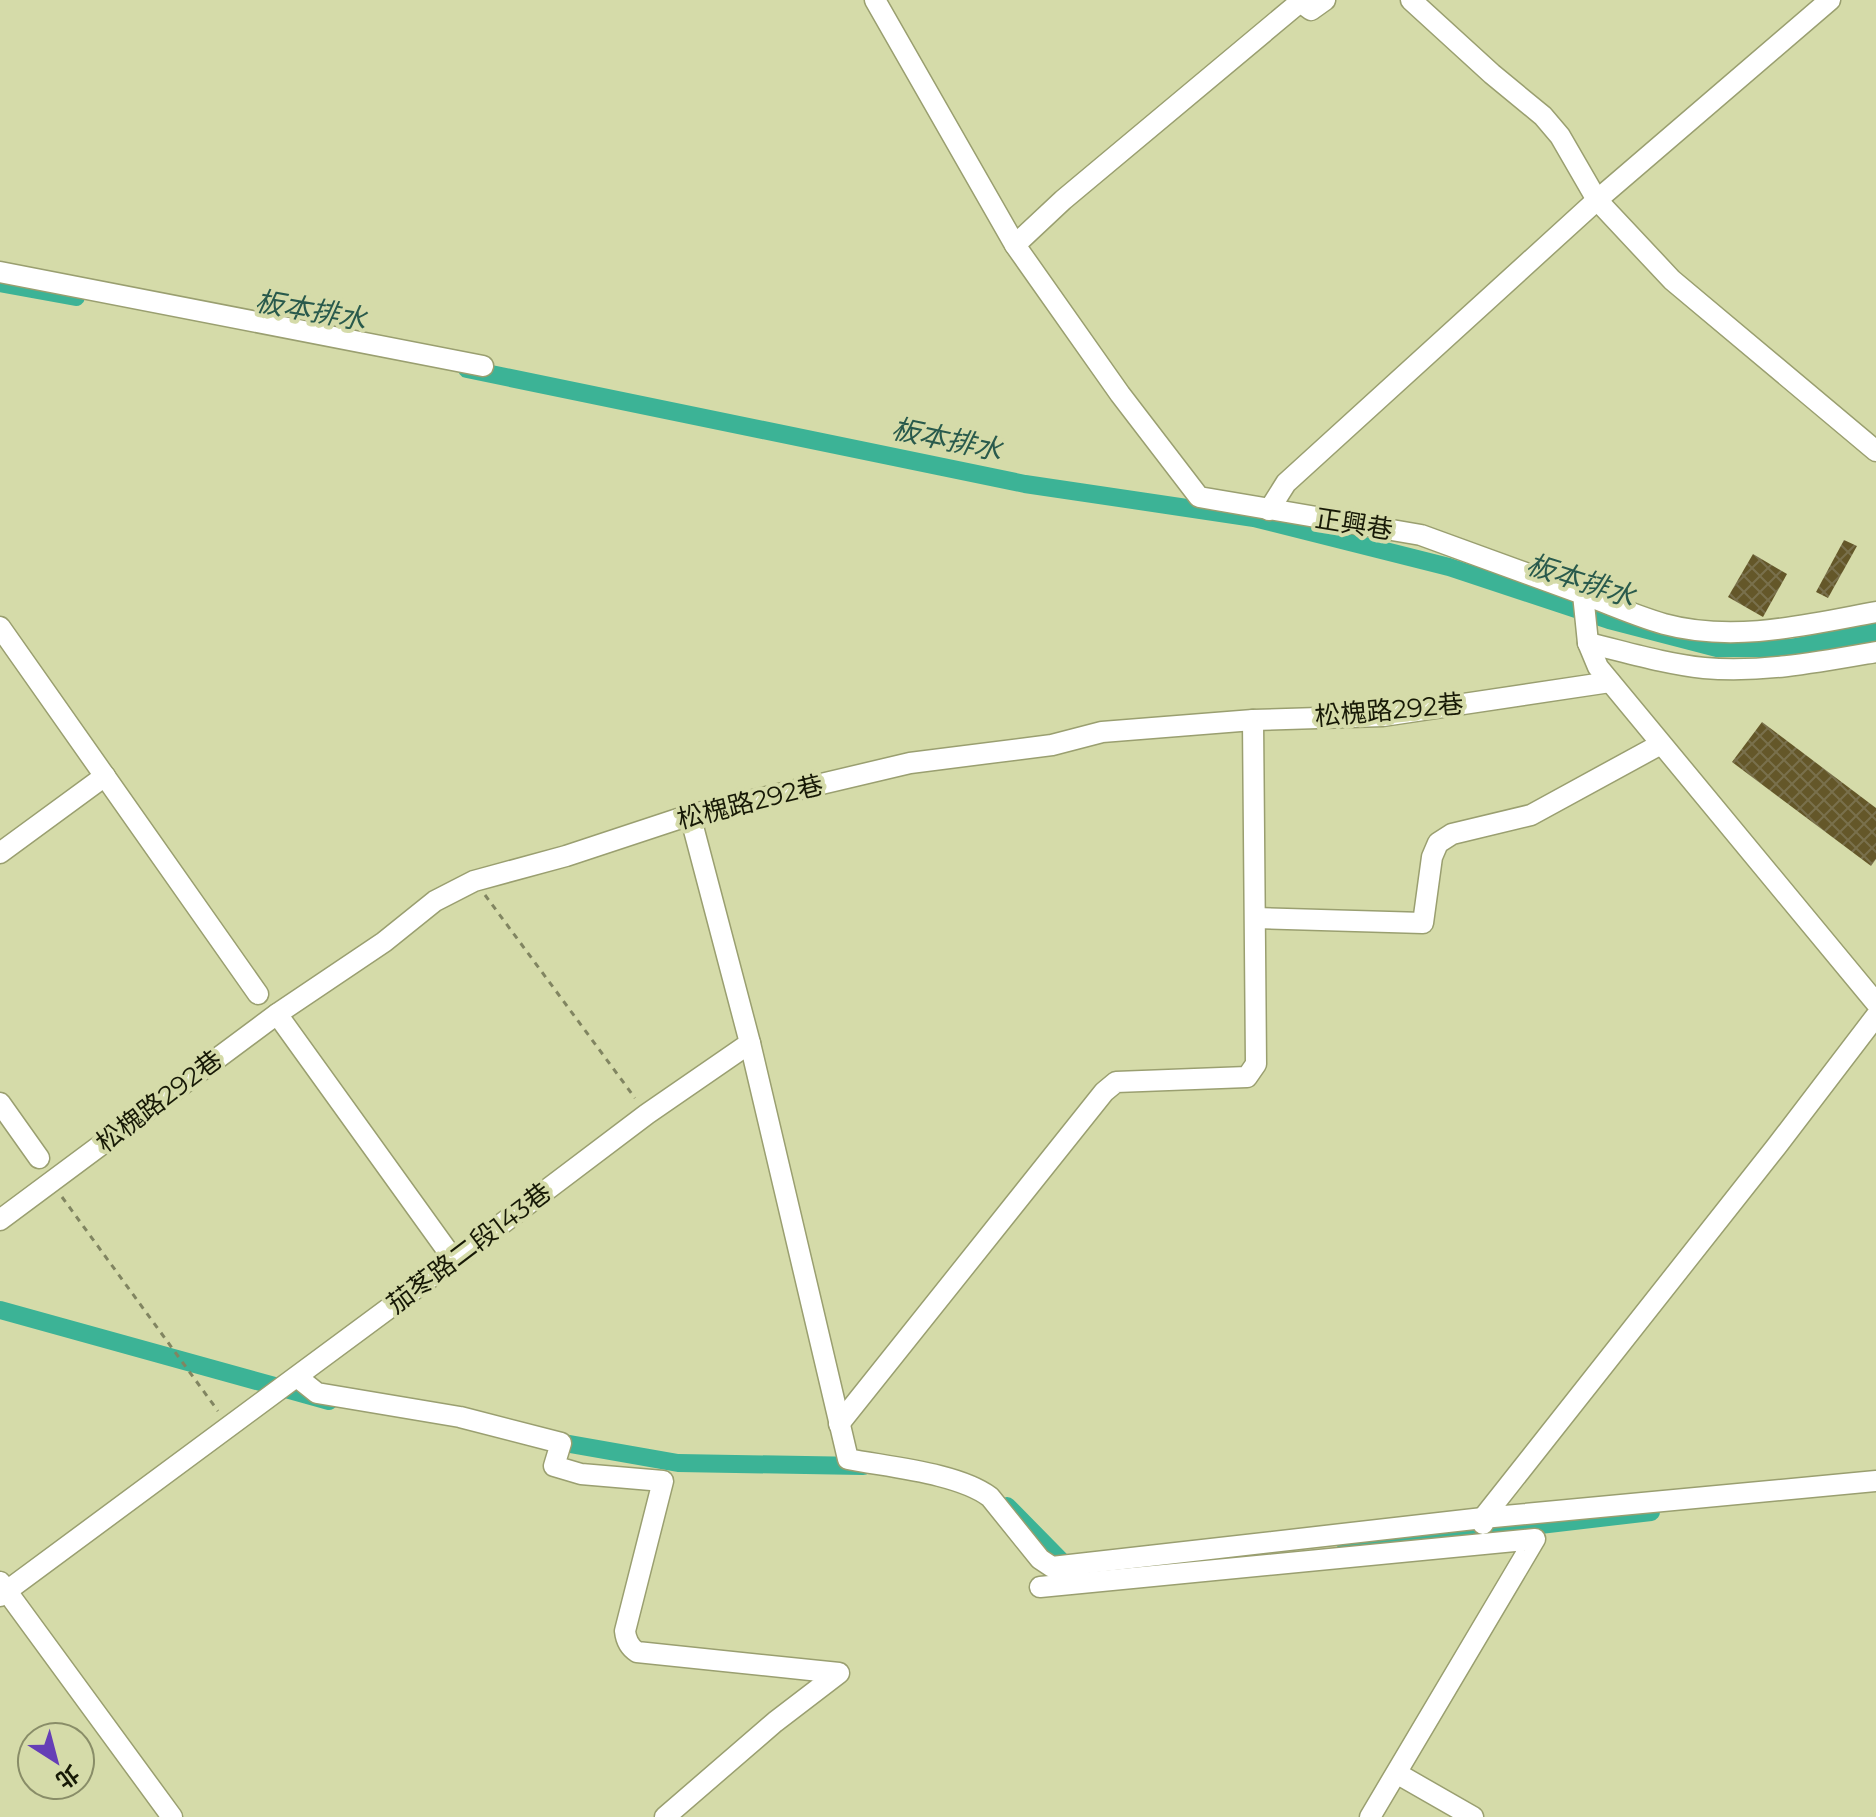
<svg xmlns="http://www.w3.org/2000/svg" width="1876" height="1817" font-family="Montserrat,'Noto Sans TC',sans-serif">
<defs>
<pattern id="building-cross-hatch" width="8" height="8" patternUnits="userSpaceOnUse" patternTransform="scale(2)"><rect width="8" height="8" fill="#645729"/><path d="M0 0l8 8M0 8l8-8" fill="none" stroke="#79704c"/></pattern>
</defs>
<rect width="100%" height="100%" fill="#d5dba9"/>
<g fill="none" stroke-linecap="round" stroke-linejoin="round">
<g stroke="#3cb396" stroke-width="18">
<path d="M0,283L76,297"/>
<path d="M467,369L1025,484L1254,518L1449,567L1609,620L1717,648H1790L1876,632"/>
<path d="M0,1310L329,1401"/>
<path d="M547,1440L678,1463L863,1466"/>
<path d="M1007,1506L1071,1571H1074"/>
<path d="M1346,1548L1651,1512"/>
<path d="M1151,1565L1241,1558"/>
</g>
</g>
<g fill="url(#building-cross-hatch)">
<path d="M1844,540L1857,546L1828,598L1816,592Z"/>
<path d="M1753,554L1787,574L1763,617L1728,597Z"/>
<path d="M1762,722L1876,808V859L1871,866L1732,762Z"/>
</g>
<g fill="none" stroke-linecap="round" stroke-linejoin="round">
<g stroke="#9a9f70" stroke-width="23">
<g id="minor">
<path d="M875,0L1015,245L1120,394L1199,497L1421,535L1583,594L1588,643L1598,667L1876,1003"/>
<path d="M1411,0L1492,74L1543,116L1560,136L1597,200L1672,280L1876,451"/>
<path d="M1015,245L1063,200L1300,2L1311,10L1325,0"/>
<path d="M0,272L483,366"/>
<path d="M1269,510L1286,483L1597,200L1830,0"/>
<path d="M1583,594C1609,604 1636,616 1664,624C1734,643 1806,625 1876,612"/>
<path d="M0,627L258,994"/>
<path d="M1588,643C1626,652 1665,664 1704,668C1762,673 1819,662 1876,652"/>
<path d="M0,853L105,776"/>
<path d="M1256,918L1423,923L1432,857L1438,843L1452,834L1531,815L1661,744"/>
<path d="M277,1014L454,1260"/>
<path d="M750,1043L848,1459C888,1467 958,1473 990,1497L1040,1559L1052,1567L1483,1518L1876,1481"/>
<path d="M0,1103L39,1158"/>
<path d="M0,1220L277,1014L384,942L435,901L474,881L566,856L690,815L910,763L1052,745L1102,732L1253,720L1383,716L1610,682"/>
<path d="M297,1377L317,1393L460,1417L561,1443L554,1466L581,1474L663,1481L625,1631C626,1640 629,1647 637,1652L839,1673L775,1722L665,1817"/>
<path d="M839,1424L1104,1092L1116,1082L1247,1077L1256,1064L1253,720"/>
<path d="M1483,1524V1518L1776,1147L1876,1016"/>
<path d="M0,1582L172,1817"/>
<path d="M1040,1587L1535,1539L1370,1817"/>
<path d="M0,1596L454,1260L647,1114L750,1043L690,815"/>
<path d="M1398,1774L1473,1817"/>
</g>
</g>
<g stroke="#818561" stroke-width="3" stroke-dasharray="6 6" stroke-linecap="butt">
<path d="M485,895L635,1098"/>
<path d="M62,1197L218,1411"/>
</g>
<use href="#minor" stroke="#fff" stroke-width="20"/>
</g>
<g text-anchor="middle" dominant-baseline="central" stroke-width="8" stroke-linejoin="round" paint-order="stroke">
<g font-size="26" fill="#171906" stroke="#d5dba9">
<text transform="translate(1354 524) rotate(9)">正興巷</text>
<text transform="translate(1389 710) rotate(-5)">松槐路292巷</text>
<text transform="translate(750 802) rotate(-14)">松槐路292巷</text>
<text transform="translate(159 1101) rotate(-37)">松槐路292巷</text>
<text transform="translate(469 1248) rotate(-37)">茄苳路二段143巷</text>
</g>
<g font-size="28" font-style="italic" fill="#295a4c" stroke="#d5dba9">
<text transform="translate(311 310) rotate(10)">板本排水</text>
<text transform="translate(947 439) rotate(12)">板本排水</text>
<text transform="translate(1581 580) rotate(18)">板本排水</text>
</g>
</g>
<g transform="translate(56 1761) rotate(144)"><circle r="38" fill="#d5dba9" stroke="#898d68" stroke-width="2"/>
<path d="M0-6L14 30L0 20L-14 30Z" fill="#653eb6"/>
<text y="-12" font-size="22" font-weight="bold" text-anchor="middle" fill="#171906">北</text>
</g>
</svg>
